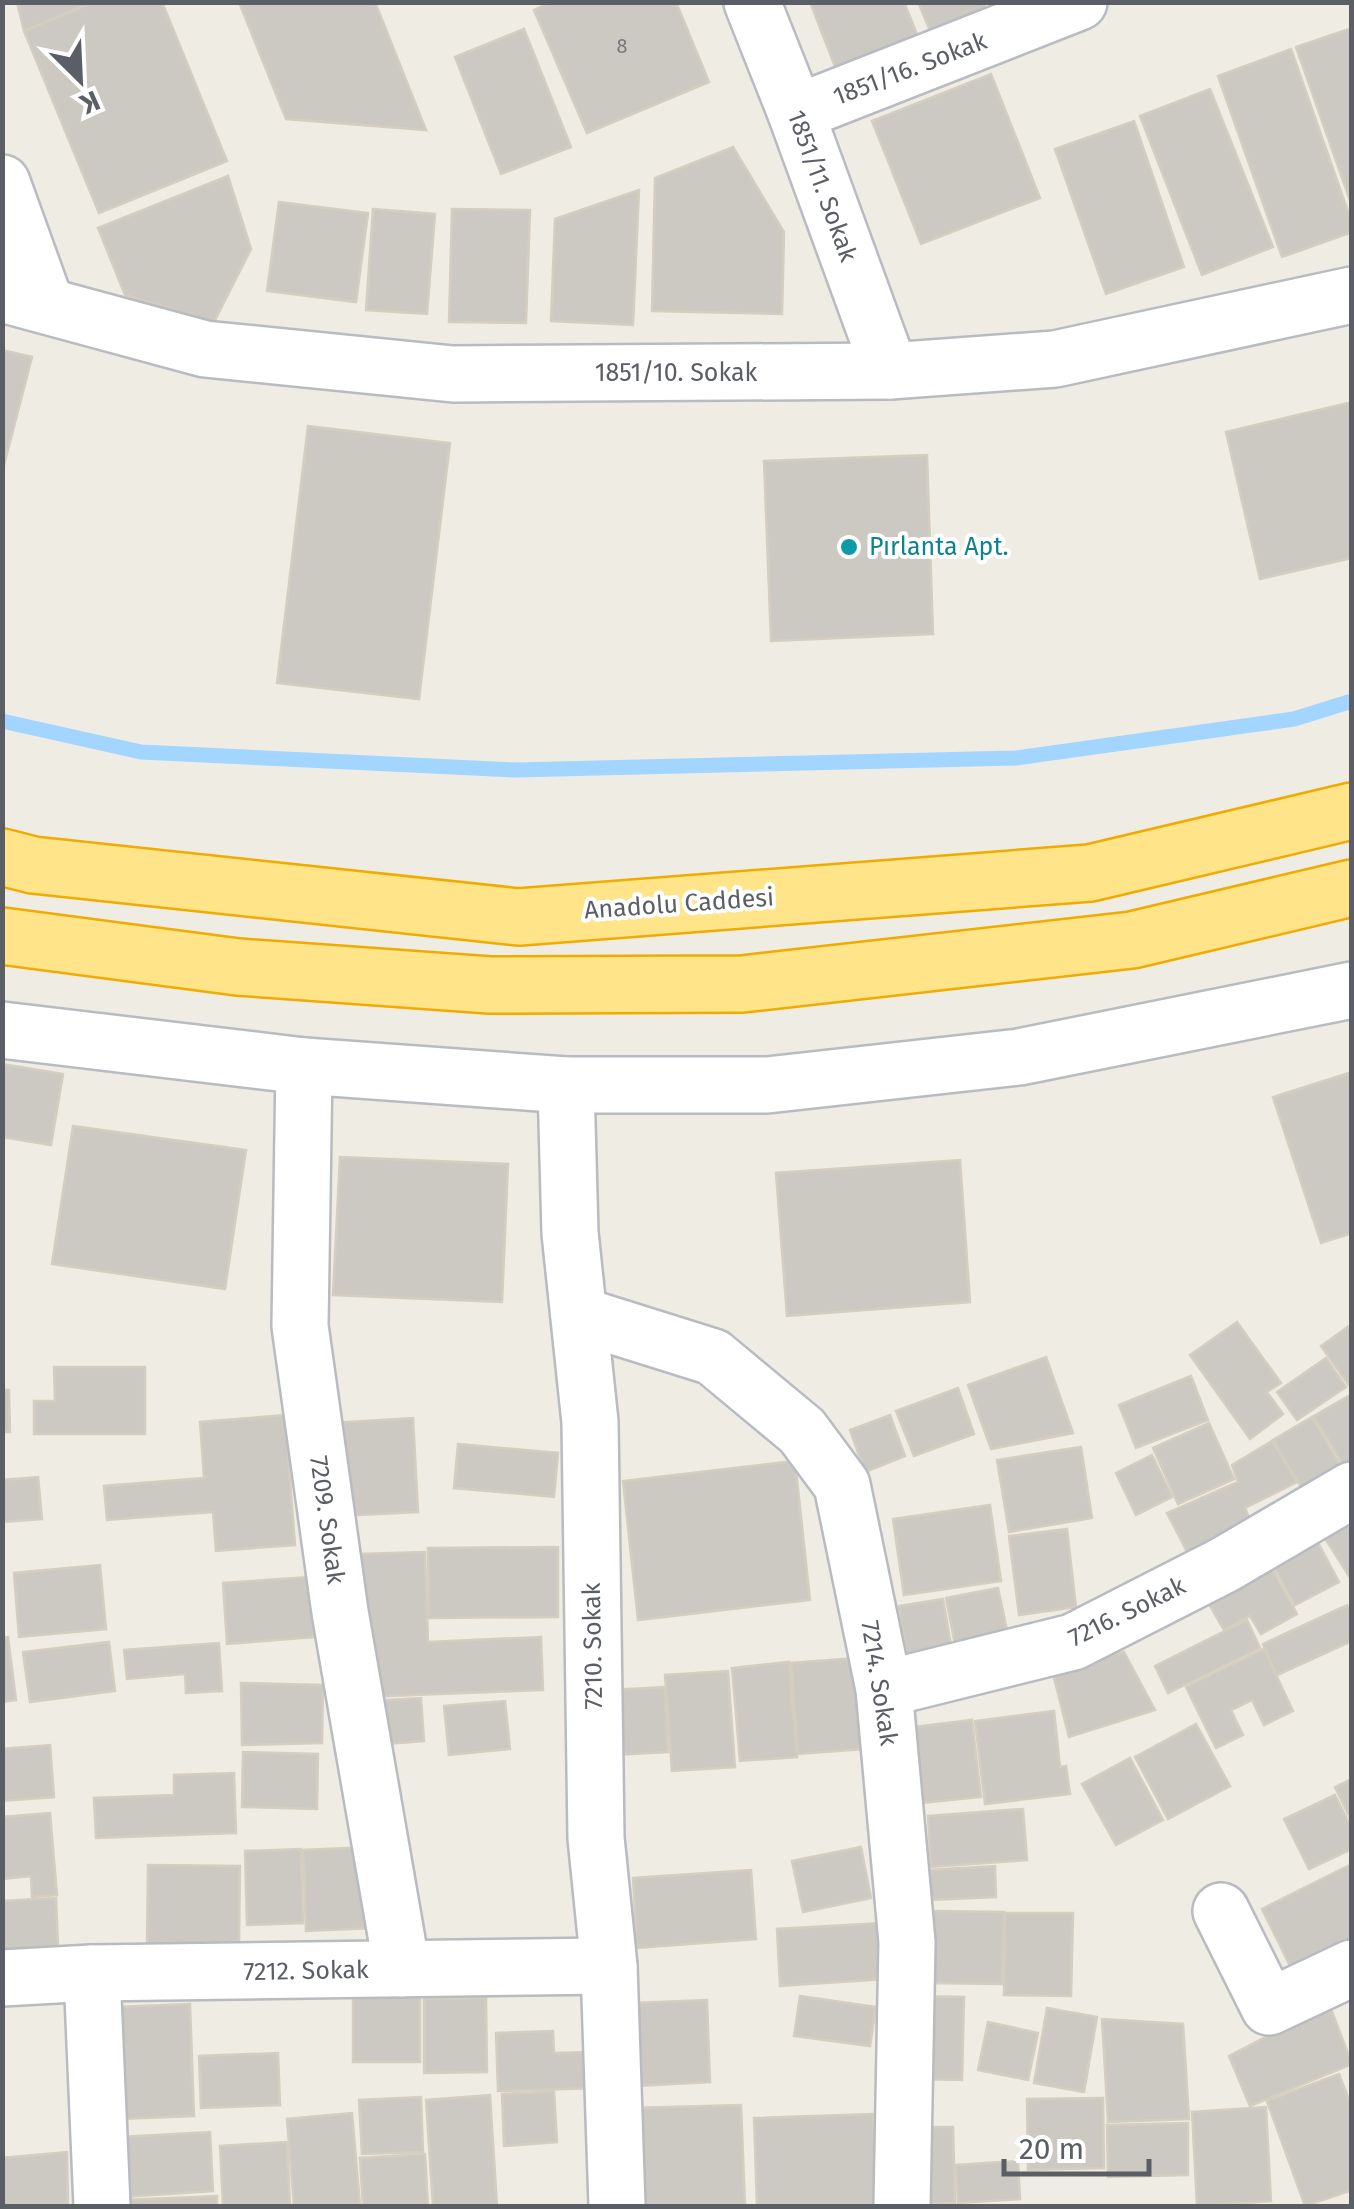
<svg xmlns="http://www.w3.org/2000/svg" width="1354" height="2209" font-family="'Fira Sans',sans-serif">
<rect width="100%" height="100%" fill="#efece3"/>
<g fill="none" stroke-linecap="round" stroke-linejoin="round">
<path stroke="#a2d5ff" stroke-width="15" d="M2,721L141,752L515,770L1016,758L1294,719L1352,701"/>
</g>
<g fill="#ccc9c2" stroke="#d4cec0" stroke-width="2.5">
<path d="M17,2H94L24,31Z"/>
<path d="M94,2H162L227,161L99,213L24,31Z"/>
<path d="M239,2H375L426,130L286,119Z"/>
<path d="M551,2H676L709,82L587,133L534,10Z"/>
<path d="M810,2H904L925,54L843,87Z"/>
<path d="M918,2H983L990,19L935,42Z"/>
<path d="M1352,28V206L1296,47Z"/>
<path d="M524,29L571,147L501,174L455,57Z"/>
<path d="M1291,49L1352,223V232L1282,257L1218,76Z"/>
<path d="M991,74L1040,198L921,244L872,121Z"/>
<path d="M1210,89L1273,247L1202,275L1140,116Z"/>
<path d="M1134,121L1184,267L1106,294L1055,149Z"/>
<path d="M733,147L784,232L782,314L652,311L655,178Z"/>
<path d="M228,176L251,249L214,322L125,295L98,228Z"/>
<path d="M639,190L633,325L551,321L555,219Z"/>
<path d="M279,202L368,213L356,302L267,291Z"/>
<path d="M373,209L435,214L427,314L366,310Z"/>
<path d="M452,209L530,210L526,323L449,322Z"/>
<path d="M2,350L32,357L2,473Z"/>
<path d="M1352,402V558L1260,579L1226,432Z"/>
<path d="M308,426L450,443L419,699L277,683Z"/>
<path d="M927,455L933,634L771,641L764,461Z"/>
<path d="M2,1064L63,1074L51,1145L2,1137Z"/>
<path d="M1352,1072V1233L1321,1243L1273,1097Z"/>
<path d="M73,1126L246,1150L225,1289L52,1264Z"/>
<path d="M340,1157L508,1164L502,1302L333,1295Z"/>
<path d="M960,1160L970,1302L787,1316L776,1173Z"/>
<path d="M1237,1322L1281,1383L1267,1392L1283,1414L1250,1439L1190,1355Z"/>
<path d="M1352,1324V1387L1351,1388L1321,1346Z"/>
<path d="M1046,1357L1073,1433L991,1449L968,1385Z"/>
<path d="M1326,1358L1346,1387L1297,1420L1277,1392Z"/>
<path d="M54,1367H145V1434H34V1401H55Z"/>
<path d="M1191,1376L1208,1420L1136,1448L1119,1405Z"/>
<path d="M958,1388L974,1434L914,1456L896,1411Z"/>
<path d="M2,1390H9L10,1432H2Z"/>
<path d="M1352,1394V1477L1351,1478L1314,1416Z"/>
<path d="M285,1415L295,1545L216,1551L213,1512L107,1520L104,1486L204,1478L200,1422Z"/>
<path d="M890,1415L905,1456L865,1472L850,1430Z"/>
<path d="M1312,1417L1344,1472L1306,1495L1273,1440Z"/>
<path d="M413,1418L418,1512L338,1516L333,1423Z"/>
<path d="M1209,1423L1234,1479L1178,1504L1153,1448Z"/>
<path d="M1272,1441L1297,1482L1245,1508L1254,1529L1194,1565L1167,1513L1238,1482L1232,1465Z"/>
<path d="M458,1444L558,1453L554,1497L454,1488Z"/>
<path d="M1081,1447L1092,1518L1009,1532L997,1460Z"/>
<path d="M1152,1455L1172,1497L1136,1515L1116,1473Z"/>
<path d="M795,1461L810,1600L638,1620L623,1481Z"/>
<path d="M38,1477L42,1519L2,1522V1480Z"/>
<path d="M990,1505L1001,1581L904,1595L893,1519Z"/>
<path d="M1352,1513V1581L1321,1532Z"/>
<path d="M1067,1529L1076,1607L1019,1615L1009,1536Z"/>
<path d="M1315,1537L1339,1582L1295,1605L1271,1561Z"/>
<path d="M558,1547V1617L429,1618L428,1548Z"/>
<path d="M425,1552L428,1642L541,1637L543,1690L364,1697L359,1554Z"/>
<path d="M1269,1563L1297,1614L1261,1634L1250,1616L1224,1630L1206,1599Z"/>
<path d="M100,1565L106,1629L19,1637L14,1573Z"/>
<path d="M310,1577L314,1637L227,1644L223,1583Z"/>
<path d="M998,1588L1011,1649L958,1660L946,1598Z"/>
<path d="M943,1599L954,1663L909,1670L899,1606Z"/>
<path d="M1347,1605L1352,1614V1641L1277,1675L1263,1644Z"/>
<path d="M1247,1620L1260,1648L1168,1693L1155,1666Z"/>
<path d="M8,1637L16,1700L2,1702V1638Z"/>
<path d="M109,1642L115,1691L30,1702L23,1652Z"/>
<path d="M219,1643L222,1691L186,1693L185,1674L127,1679L124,1650Z"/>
<path d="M1264,1649L1293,1711L1264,1725L1252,1700L1231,1710L1243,1735L1216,1748L1186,1687Z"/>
<path d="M1124,1652L1155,1710L1069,1737L1052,1670Z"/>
<path d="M856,1658L863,1749L798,1754L791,1663Z"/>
<path d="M789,1662L797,1757L740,1761L732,1668Z"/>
<path d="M728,1671L735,1767L672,1771L665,1675Z"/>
<path d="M241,1683L323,1685L322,1743L242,1745Z"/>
<path d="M665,1687L668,1752L614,1755L610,1690Z"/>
<path d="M421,1698L424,1741L374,1745L371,1701Z"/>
<path d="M505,1701L510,1749L449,1755L444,1706Z"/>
<path d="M1054,1711L1060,1767L1066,1766L1070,1794L985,1804L975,1721Z"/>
<path d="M972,1720L981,1797L922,1803L913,1727Z"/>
<path d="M1196,1724L1230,1786L1168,1819L1135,1757Z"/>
<path d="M50,1745L54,1797L2,1801V1749Z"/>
<path d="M243,1752L318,1754L317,1809L242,1807Z"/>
<path d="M1130,1758L1163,1820L1116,1845L1082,1784Z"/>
<path d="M234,1773L236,1833L96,1838L94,1798L174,1795V1775Z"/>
<path d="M1352,1779V1822L1335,1787Z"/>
<path d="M1335,1795L1352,1829V1849L1309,1869L1284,1819Z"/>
<path d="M1023,1809L1027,1860L931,1867L928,1816Z"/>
<path d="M50,1813L57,1895L32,1897L31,1876L2,1879V1817Z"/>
<path d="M370,1847L374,1928L306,1931L303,1850Z"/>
<path d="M861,1847L871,1898L803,1912L792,1861Z"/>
<path d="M301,1849L303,1923L247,1925L245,1851Z"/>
<path d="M1352,1864V1946L1294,1974L1262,1909Z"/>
<path d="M148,1865L240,1866L239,1944H147Z"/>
<path d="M995,1866L996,1897L931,1900L930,1870Z"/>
<path d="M751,1870L756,1939L637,1948L633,1878Z"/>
<path d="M56,1898L59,1971L2,1974V1901Z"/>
<path d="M931,1911L1004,1912L1002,1984L929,1983Z"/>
<path d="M1005,1913H1073L1071,1996L1004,1995Z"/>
<path d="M881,1923L885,1979L780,1986L777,1929Z"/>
<rect x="353" y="1991" width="67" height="71"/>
<path d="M800,1996L876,2007L870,2046L794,2036Z"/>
<path d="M917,1996L964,1997L962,2080L915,2079Z"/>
<path d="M486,1998L487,2072L424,2073V1999Z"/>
<path d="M707,2000L710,2082L636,2086L633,2003Z"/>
<path d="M190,2004L194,2116L121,2119L117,2007Z"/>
<path d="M1329,2004L1352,2064L1250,2106L1229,2056Z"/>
<path d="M1047,2008L1097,2017L1084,2092L1034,2083Z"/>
<path d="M1102,2019L1183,2024L1189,2119L1108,2122Z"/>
<path d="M988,2022L1038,2033L1028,2080L978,2070Z"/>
<path d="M553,2031L554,2053L594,2052L596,2088L498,2091L496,2033Z"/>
<path d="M278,2053L280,2105L201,2108L199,2056Z"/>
<path d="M1339,2074L1352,2108V2190L1305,2206L1267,2101Z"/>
<path d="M554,2091L557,2142L504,2146L502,2094Z"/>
<path d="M490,2095L497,2206H433L426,2100Z"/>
<path d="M421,2097L423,2152L362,2154L359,2100Z"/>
<path d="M1103,2098L1104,2168L1028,2170L1027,2099Z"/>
<path d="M741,2105L745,2206H635L633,2108Z"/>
<path d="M1266,2107L1271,2201L1197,2206L1192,2112Z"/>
<path d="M352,2113L360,2205L294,2206L287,2119Z"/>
<path d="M873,2114L877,2206H757L754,2118Z"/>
<path d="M1188,2123V2175L1108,2177L1107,2125Z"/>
<path d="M920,2127H953L955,2203L922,2204Z"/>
<path d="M210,2132L213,2191L124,2197L121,2137Z"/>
<path d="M287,2142L290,2206H223L220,2146Z"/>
<path d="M67,2152L68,2206H2V2158Z"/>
<path d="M425,2154L428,2206H363L360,2158Z"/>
<path d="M1018,2161L1020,2199L958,2203L956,2165Z"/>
<path d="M217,2196V2206H125V2200Z"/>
</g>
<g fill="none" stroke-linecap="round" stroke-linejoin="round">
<g stroke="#b8bbc0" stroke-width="60">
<g id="minor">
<path d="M752,2L796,113L890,371"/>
<path d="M796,113L1079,2"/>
<path d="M2,183L46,305"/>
<path d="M2,294L205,349L453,374L890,371L1055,359L1352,295"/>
<path d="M2,1030L304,1066L566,1085H767L1019,1057L1352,990"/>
<path d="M304,1066L300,1326L340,1612L402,1969"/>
<path d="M566,1085L570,1233L590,1422L596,1838L609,1966L617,2206"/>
<path d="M579,1315L713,1357L802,1431L842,1485L884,1689L907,1942L902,2206"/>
<path d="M884,1689L1073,1642L1224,1565L1352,1490"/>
<path d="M1221,1911L1269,2007L1352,1968"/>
<path d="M92,1973L102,2206"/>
<path d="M2,1978L92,1973L609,1966"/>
</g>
</g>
<g stroke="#f1ab00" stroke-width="60">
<g id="highway">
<path d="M2,857L33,865L519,917L1090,873L1352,811"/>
<path d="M2,936L238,967L490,985L742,984L1132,940L1352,888"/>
</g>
</g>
<use href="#minor" stroke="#fff" stroke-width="55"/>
<use href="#highway" stroke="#ffe489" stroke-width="55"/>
</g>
<circle fill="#0f9aa8" stroke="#fff" stroke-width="4" cx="849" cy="547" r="10"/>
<g text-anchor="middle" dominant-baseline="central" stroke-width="8" stroke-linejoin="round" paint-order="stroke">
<g font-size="20" fill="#777a7c">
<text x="622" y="46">8</text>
</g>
<g font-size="25" fill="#5b5f65" stroke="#fff">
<text transform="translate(910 69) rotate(-21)">1851/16. Sokak</text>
<text transform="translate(822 186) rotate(70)">1851/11. Sokak</text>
<text x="676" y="373">1851/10. Sokak</text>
<text transform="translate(679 904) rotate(-4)">Anadolu Caddesi</text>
<text transform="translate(327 1520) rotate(82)">7209. Sokak</text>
<text transform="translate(1127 1612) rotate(-26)">7216. Sokak</text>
<text transform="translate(593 1646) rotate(-91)">7210. Sokak</text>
<text transform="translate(879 1683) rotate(81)">7214. Sokak</text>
<text transform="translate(306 1971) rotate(-1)">7212. Sokak</text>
</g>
<g font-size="25" fill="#0d838f" stroke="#fff" text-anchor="start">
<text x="869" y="547">Pırlanta Apt.</text>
</g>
</g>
<rect width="1354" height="2209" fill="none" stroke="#5b5f65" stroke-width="10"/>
<g transform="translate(80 80) rotate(156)" stroke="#ffffff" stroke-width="8" paint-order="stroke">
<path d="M0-8L18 38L0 25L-18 38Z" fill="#5b5f65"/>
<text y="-15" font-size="28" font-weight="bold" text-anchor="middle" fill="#5b5f65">K</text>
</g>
<path d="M1004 2159v15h145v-15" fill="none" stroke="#5b5f65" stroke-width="5"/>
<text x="1019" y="2159" font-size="30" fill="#5b5f65" stroke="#ffffff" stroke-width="8" paint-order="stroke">20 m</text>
</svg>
